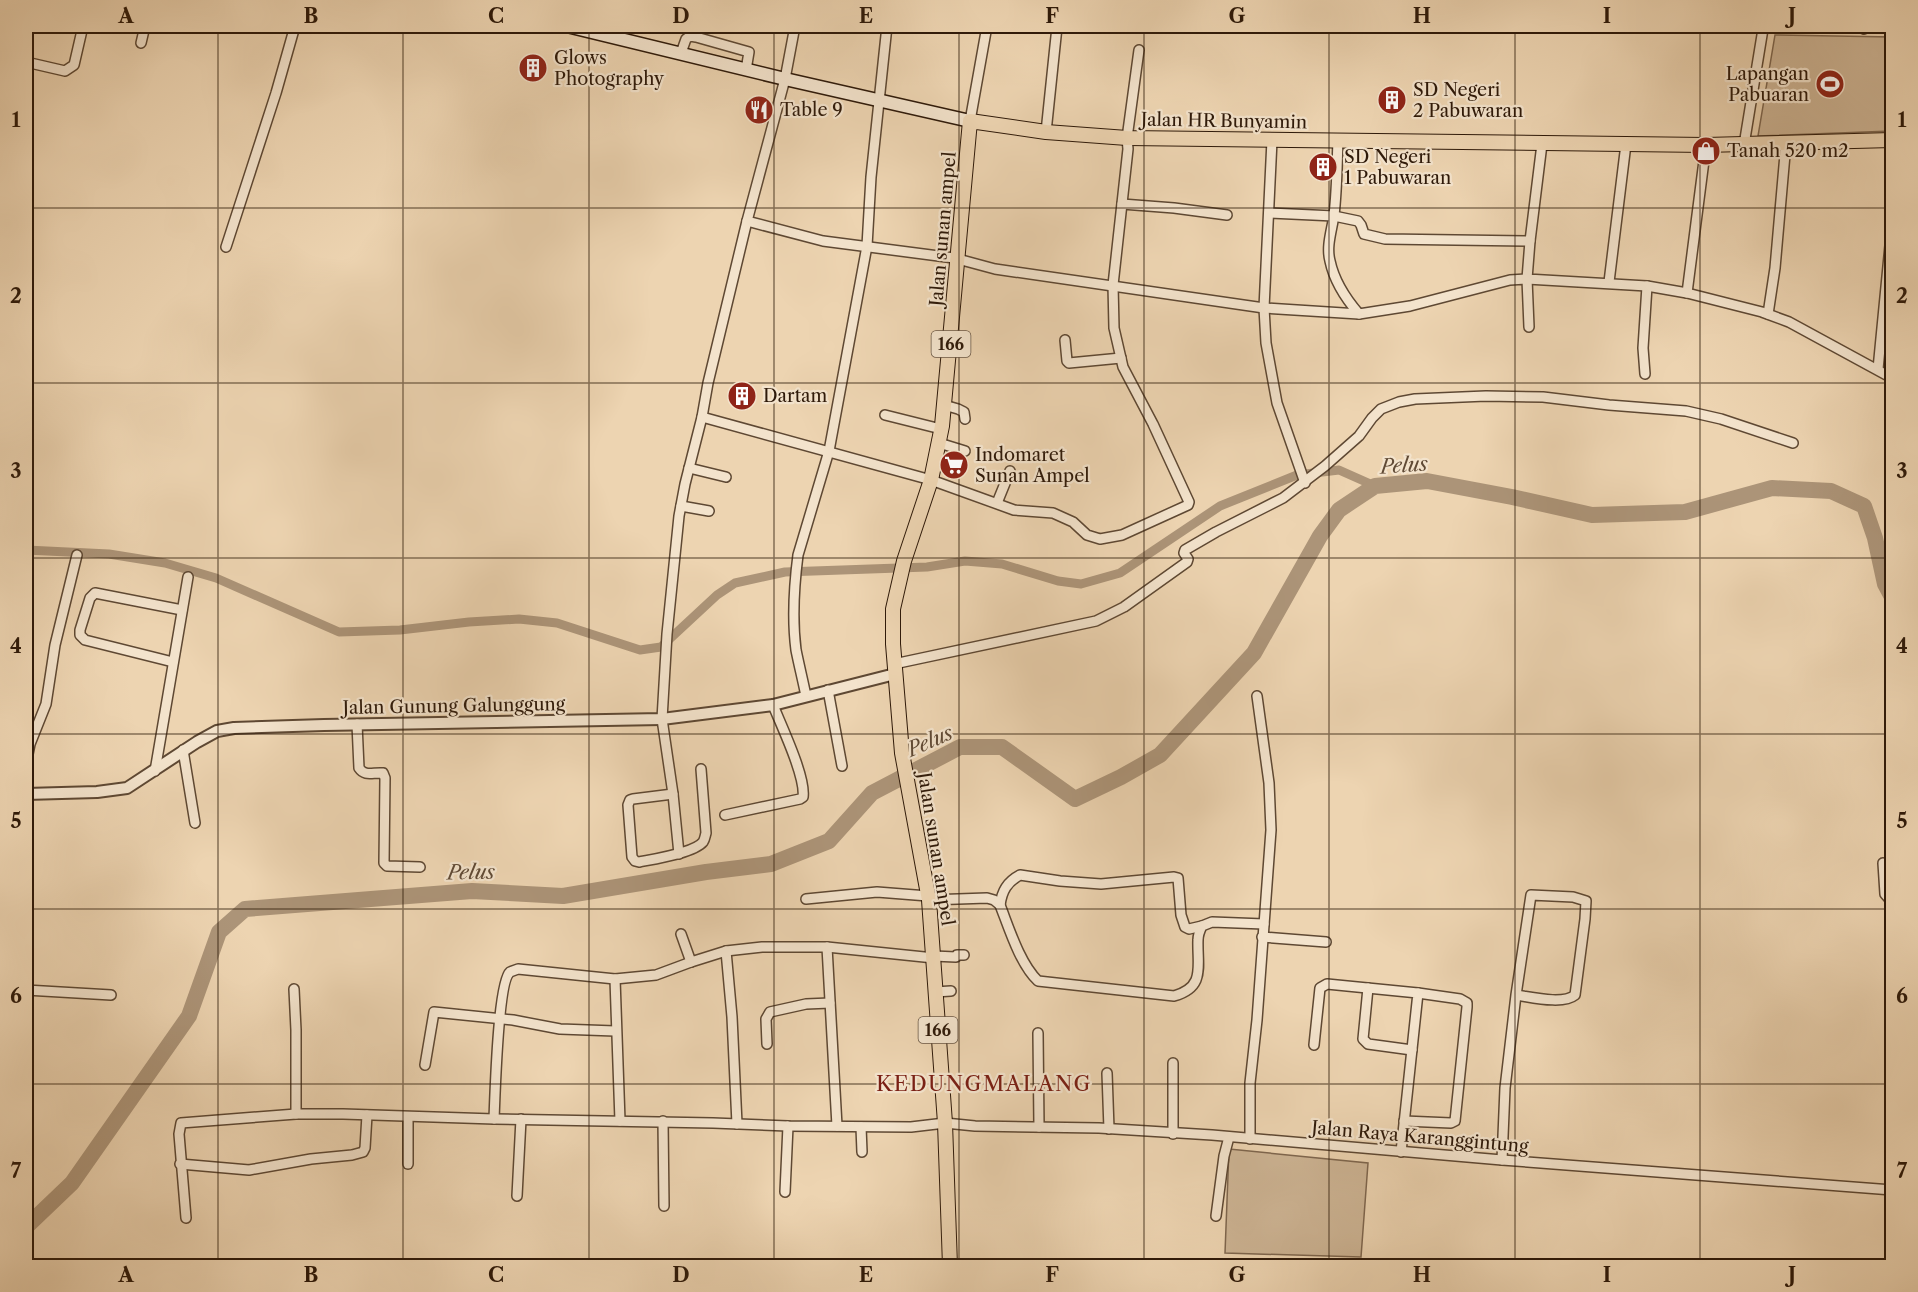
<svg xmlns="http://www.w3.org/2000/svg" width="1918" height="1292" font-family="'Libre Caslon Text',serif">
<rect width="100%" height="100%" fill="#edd4b1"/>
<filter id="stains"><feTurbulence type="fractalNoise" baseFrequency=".00333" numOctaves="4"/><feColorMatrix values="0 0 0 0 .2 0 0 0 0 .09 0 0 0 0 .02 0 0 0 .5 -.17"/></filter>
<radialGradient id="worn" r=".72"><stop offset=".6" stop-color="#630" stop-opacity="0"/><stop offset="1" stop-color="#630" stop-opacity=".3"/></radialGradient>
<g fill="#cdb494" stroke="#7e664e" stroke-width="1.5">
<path d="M1775,35L1892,37V131L1758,136Z"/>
<path d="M1229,1149L1368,1163L1361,1257L1225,1253Z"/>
</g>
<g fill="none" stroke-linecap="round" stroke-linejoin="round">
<path stroke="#ac9478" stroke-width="9" d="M26,550L109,554L165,563L216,578L339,632L400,630L469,622L519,619L557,623L640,650L661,647L717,595L735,583L785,572L927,567L965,561L1002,564L1058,581L1081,584L1120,573L1220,506L1297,475L1339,470L1375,486"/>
<path stroke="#ac9478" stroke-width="16" d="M26,1227L72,1183L189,1016L219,932L245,909L472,891L563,896L706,872L771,864L829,841L872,793L960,747H1002L1075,799L1121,777L1160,755L1254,653L1320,536L1339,510L1375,486L1427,481L1512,497L1592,515L1685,512L1772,488L1831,491L1864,506L1875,538L1885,584L1892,597"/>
<g stroke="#5e4833" stroke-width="12">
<g id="minor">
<path d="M1857,26L1864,29L1870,26"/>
<path d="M141,43L145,26"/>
<path d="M681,53L686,39L690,36L696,37L749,52L746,70"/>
<path d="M26,62L65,71L74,65L83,26"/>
<path d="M970,121L987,26"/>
<path d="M1046,132L1057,27"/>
<path d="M1272,140L1264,308L1266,343L1277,403L1305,483"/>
<path d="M1338,140C1337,165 1337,190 1334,215C1332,230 1326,246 1330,261C1334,280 1346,299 1359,314"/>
<path d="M1542,144L1530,241L1527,279L1647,286L1687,293L1762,312L1789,322L1892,378"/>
<path d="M1744,145L1763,29"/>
<path d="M1122,204L1174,208L1227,215"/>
<path d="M1269,213L1334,216L1358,221L1361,225L1364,234L1385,239L1530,241"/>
<path d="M747,221L823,241L954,258L995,269L1264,308L1359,314L1410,306L1510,280L1527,279L1529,327"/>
<path d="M226,247L276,93L295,26"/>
<path d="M1609,282L1626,144"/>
<path d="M1687,293L1706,145"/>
<path d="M1768,314L1775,268L1786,143"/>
<path d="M1065,340L1067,361L1069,363L1121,358"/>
<path d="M1878,369L1892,225"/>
<path d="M1645,374L1643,348L1647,286"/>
<path d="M944,405L958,409L964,412L965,419"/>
<path d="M885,415L941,429"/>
<path d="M702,417L931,480L1014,510L1053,513L1073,522L1087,535L1100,539L1122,535L1188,505L1189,502L1153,424L1123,367L1114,328L1113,285L1128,149L1127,138L1139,50"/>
<path d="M939,443L965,451"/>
<path d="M689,468L726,477"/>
<path d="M997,503L1010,471"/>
<path d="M681,506L709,511"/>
<path d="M173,662L85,640L80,635V630L90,598L95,593L182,610"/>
<path d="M894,664L1096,621L1124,607L1187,562L1188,559L1184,553L1185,550L1216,532L1283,498L1325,466L1359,436L1372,418L1381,409L1399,402L1415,399L1486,396L1543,397L1609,405L1686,411L1721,419L1793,443"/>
<path d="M828,690L842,766"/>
<path d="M806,696C803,681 799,665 796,650C792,619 794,586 798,555L829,451L867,246L871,177L887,26"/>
<path d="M357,724L359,768C365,777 373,772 383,773L385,778L384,863L387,866L420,867"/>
<path d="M183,750L195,823"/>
<path d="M26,764L30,744L46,704L55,645L77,555"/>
<path d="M155,771L188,577"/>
<path d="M673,794L633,799L630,800L628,805L632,857L635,861L639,862C654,859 694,853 703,842C705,839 705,836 706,833L701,769"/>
<path d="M725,815L800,799L803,797C806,777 781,725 773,705"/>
<path d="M679,854L673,794L662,719L667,634L679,516L685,484L702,417L708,383L747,221L785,79L795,26"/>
<path d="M1883,863L1885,894L1892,902"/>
<path d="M806,899L877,892L928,896"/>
<path d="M929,900L987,898L994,900L1000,905C1009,928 1020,964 1038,981L1174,996C1206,987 1197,966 1198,940C1198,935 1200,930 1202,926L1212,922L1264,924"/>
<path d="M1000,905C1002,891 1007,882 1020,875L1060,881L1101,884L1174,877L1178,878L1181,915L1185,927L1189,929L1202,926"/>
<path d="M681,934L691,962"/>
<path d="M1262,937L1326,942"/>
<path d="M827,947L837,1126"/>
<path d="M726,951L732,1017L737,1124"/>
<path d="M933,956L956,957L957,955H964"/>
<path d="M615,979L620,1121"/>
<path d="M1368,988L1363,1039L1368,1044L1412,1050"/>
<path d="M294,989L296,1030V1114"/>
<path d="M26,990L111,995"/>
<path d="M935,992L951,991"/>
<path d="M1038,1033L1039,1127"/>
<path d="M767,1044L766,1019L770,1012L806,1004L830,1003"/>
<path d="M1314,1045L1320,988L1327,984L1418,993L1401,1152"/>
<path d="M1173,1063V1134"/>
<path d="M425,1065L434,1012L513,1020L560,1029L615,1031"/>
<path d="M1107,1073L1109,1129"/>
<path d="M494,1119C495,1096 498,982 510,972L518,969L615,979L656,975L691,962L726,951L762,947H827L934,958"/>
<path d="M663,1121L664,1206"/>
<path d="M1404,1121L1451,1123L1455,1121L1467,1007V1003L1460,999L1418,993"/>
<path d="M861,1127L862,1152"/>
<path d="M1250,1139V1083L1257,1020L1271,830L1269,783L1257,696"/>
<path d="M1502,1160L1505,1088L1516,995C1531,997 1563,1005 1575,995L1585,919L1586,901L1573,897L1531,895L1516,995"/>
<path d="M180,1164L249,1170L311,1159L352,1155L363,1152L365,1148L367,1115"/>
<path d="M408,1164V1117"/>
<path d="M785,1192L788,1126"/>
<path d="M517,1196L521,1119"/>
<path d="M1216,1216L1224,1156L1229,1137"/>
<path d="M186,1218L179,1134L181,1123L296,1114H343L494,1119L713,1123L788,1126L911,1127L945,1123L975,1126L1099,1128L1212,1135L1502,1160L1892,1190"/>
</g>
</g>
<g stroke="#5e4833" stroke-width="14">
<path id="tertiary" d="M26,794L97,792L127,788L197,742L217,731L234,728L324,725L662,719L773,705L895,674"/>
</g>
<g stroke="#2e1909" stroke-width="15">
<path id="secondary" d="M567,26L785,79L970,121"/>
</g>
<g stroke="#2e1909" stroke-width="16">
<path id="primary" d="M950,1266L945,1123L929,900L902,753L893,644V609L904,561L931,480L942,426L970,121L1046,132L1127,138L1706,145L1892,140"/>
</g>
<use href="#minor" stroke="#f3e3cc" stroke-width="9"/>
<use href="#tertiary" stroke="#f3e3cc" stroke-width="10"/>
<use href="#secondary" stroke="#f3e3cc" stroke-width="12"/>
<use href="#primary" stroke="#edd4b1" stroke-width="14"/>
</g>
<path fill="none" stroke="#2e1909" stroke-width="1.5" stroke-opacity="0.55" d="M218,26V1266M403,26V1266M589,26V1266M774,26V1266M959,26V1266M1144,26V1266M1329,26V1266M1515,26V1266M1700,26V1266M26,208H1892M26,383H1892M26,558H1892M26,734H1892M26,909H1892M26,1084H1892"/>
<defs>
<g id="building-disc" transform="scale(1.5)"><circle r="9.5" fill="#8f2418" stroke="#f3e3cc"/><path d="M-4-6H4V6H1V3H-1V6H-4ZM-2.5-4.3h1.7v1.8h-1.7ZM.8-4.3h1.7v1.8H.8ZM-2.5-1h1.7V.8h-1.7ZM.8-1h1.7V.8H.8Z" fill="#fff"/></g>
<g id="stadium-disc" transform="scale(1.5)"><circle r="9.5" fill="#8f2418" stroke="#f3e3cc"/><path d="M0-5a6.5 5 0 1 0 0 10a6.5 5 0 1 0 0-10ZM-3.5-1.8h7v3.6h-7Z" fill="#fff"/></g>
<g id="restaurant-disc" transform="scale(1.5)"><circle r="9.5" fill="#8f2418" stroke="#f3e3cc"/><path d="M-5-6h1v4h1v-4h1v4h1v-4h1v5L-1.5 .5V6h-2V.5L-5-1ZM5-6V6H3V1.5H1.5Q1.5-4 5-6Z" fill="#fff"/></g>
<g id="shop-disc" transform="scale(1.5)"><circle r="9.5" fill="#8f2418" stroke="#f3e3cc"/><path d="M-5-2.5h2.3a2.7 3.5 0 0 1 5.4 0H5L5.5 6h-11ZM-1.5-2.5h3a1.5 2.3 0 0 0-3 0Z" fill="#fff"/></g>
<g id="supermarket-disc" transform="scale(1.5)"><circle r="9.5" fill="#8f2418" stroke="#f3e3cc"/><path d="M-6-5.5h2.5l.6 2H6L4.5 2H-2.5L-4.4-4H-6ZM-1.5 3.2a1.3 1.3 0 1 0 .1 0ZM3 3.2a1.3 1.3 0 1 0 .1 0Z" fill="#fff"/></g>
</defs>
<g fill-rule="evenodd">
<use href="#building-disc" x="533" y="68"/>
<use href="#stadium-disc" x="1830" y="84"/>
<use href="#building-disc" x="1392" y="100"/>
<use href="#restaurant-disc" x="759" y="110"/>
<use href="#shop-disc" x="1706" y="151"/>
<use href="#building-disc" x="1323" y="167"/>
<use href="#building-disc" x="742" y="396"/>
<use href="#supermarket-disc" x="954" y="465"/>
</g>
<g text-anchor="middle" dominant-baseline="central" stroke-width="4.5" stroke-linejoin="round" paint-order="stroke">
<g fill="#f3e3cc" stroke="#695644" stroke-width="1.5">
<rect x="931.5" y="331" width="39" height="26" rx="4.5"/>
<rect x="918.5" y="1017" width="39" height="26" rx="4.5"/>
</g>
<g font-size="16" font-weight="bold" fill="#2e1909">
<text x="951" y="344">166</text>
<text x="938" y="1030">166</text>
</g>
<g font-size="18" fill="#2e1909" stroke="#f3e3cc" text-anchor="start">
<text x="554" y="58">Glows<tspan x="554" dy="21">Photography</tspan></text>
<text x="1809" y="74" text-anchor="end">Lapangan<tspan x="1809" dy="21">Pabuaran</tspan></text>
<text x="1413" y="90">SD Negeri<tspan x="1413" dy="21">2 Pabuwaran</tspan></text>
<text x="780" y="110">Table 9</text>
<text x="1727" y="151">Tanah 520 m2</text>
<text x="1344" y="157">SD Negeri<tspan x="1344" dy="21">1 Pabuwaran</tspan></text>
<text x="763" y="396">Dartam</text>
<text x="975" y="455">Indomaret<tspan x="975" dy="21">Sunan Ampel</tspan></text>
</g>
<g font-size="18" fill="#2e1909" stroke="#f3e3cc">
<text transform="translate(1224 121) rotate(1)">Jalan HR Bunyamin</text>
<text transform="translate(943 229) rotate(-85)">Jalan sunan ampel</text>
<text transform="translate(454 706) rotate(-1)">Jalan Gunung Galunggung</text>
<text transform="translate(936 849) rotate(81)">Jalan sunan ampel</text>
<text transform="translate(1420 1137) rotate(5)">Jalan Raya Karanggintung</text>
</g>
<g font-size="20" font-style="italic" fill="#604a35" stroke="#f3e3cc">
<text transform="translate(1404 465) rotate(-4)">Pelus</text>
<text transform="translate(930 741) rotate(-24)">Pelus</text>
<text transform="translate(471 872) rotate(-1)">Pelus</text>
</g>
<g font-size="21" letter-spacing="1.5" fill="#7a1f14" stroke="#f3e3cc">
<text x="984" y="1083">KEDUNGMALANG</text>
</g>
</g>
<rect width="1918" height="1292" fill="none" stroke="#edd4b1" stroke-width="66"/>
<rect x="33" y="33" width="1852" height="1226" fill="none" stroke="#2e1909" stroke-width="2"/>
<g font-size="20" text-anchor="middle" font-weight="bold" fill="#2e1909">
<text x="126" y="23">A</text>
<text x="311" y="23">B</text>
<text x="496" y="23">C</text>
<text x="681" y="23">D</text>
<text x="866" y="23">E</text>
<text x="1052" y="23">F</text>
<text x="1237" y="23">G</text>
<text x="1422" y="23">H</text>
<text x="1607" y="23">I</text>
<text x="1792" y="23">J</text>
<text x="16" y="127">1</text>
<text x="1902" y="127">1</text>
<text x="16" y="303">2</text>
<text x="1902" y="303">2</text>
<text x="16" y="478">3</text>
<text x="1902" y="478">3</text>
<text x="16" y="653">4</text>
<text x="1902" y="653">4</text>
<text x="16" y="828">5</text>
<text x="1902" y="828">5</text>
<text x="16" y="1003">6</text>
<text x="1902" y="1003">6</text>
<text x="16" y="1178">7</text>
<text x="1902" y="1178">7</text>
<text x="126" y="1282">A</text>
<text x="311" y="1282">B</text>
<text x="496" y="1282">C</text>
<text x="681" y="1282">D</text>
<text x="866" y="1282">E</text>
<text x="1052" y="1282">F</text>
<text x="1237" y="1282">G</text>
<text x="1422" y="1282">H</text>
<text x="1607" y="1282">I</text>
<text x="1792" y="1282">J</text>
</g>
<rect width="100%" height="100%" filter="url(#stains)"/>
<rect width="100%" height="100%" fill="url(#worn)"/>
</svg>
